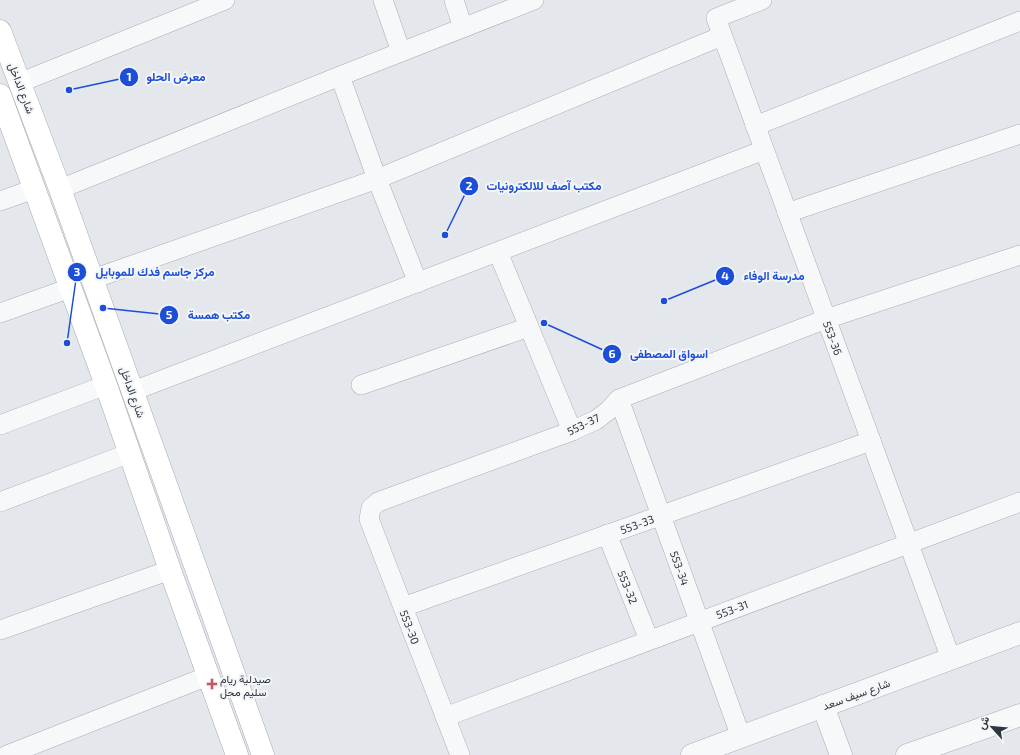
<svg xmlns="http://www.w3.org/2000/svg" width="1020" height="755" font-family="'Exo 2',Vazirmatn,sans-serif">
<rect width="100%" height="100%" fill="#e4e7eb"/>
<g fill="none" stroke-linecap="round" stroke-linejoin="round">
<g stroke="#a9aeb5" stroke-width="20">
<g id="minor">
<path d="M383,0L401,52"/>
<path d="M454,0L463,28"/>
<path d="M762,0L716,18L951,659"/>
<path d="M340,76L377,179L418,283"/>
<path d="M19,83L225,0"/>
<path d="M755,126L1020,21"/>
<path d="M60,189L340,76L534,0"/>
<path d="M0,201L34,189"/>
<path d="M787,213L1020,134"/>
<path d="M498,252L572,431"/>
<path d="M93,279L377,179L722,36"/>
<path d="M0,313L70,288"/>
<path d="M361,385L529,327"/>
<path d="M133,391L764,150"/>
<path d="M619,399L741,737"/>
<path d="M0,425L106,385"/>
<path d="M0,502L130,453"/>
<path d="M607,534L649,640"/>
<path d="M403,607L871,441"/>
<path d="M0,630L170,570"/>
<path d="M445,717L1020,502"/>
<path d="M7,755L208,676"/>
<path d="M460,755L369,519L371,508L378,502L572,431L596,420L609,410L619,399L826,319L1020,255"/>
</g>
</g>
<g stroke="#a9aeb5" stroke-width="23">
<g id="tertiary">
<path d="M823,706L841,755"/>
<path d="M692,755L1020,633"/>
<path d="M907,755L1020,715"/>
</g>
</g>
<g stroke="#a4abb6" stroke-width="23">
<g id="primary">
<path d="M0,31L60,189L263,755"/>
<path d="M0,95L106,385L170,570L237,755"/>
</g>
</g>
<use href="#minor" stroke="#f7f8f9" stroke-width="19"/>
<use href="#tertiary" stroke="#f7f8f9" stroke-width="22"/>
<use href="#primary" stroke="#fff" stroke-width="22"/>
</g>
<path fill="#c55466" stroke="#f4f6f8" stroke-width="1.5" d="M210 678h4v4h4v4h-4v4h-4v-4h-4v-4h4z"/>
<g text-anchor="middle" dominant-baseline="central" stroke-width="4" stroke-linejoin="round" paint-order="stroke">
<g font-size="11" fill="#2d3542" stroke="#f4f6f8">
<text transform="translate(22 88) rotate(69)">شارع الداخل</text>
<text transform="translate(833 338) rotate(70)">553-36</text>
<text transform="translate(133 392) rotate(70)">شارع الداخل</text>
<text transform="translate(583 424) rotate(-26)">553-37</text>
<text transform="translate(637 524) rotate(-20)">553-33</text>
<text transform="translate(680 568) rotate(70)">553-34</text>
<text transform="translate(628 587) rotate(68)">553-32</text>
<text transform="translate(732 609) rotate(-20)">553-31</text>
<text transform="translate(410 627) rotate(69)">553-30</text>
<text transform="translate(856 694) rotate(-20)">شارع سيف سعد</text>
</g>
<g font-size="11" fill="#2d3542" stroke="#f4f6f8" text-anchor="start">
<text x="220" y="678">صيدلية ريام<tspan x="220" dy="13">سليم محل</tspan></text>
</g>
</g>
<path fill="none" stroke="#1d4ed8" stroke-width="1.5" d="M69 90L129 77M445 235L469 186M67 343L77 272M664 301L725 276M103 308L169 315M544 323L612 354"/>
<g fill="#1d4ed8" stroke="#f4f6f8" stroke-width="1.5">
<circle cx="69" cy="90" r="4"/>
<circle cx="445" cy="235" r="4"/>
<circle cx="67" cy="343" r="4"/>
<circle cx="664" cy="301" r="4"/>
<circle cx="103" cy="308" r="4"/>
<circle cx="544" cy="323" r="4"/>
<circle cx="129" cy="77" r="10"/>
<circle cx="469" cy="186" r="10"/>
<circle cx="77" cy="272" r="10"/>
<circle cx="725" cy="276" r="10"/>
<circle cx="169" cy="315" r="10"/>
<circle cx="612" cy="354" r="10"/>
</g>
<g font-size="12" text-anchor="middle" font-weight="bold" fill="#fff">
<text x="129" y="81">1</text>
<text x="469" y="190">2</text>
<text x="77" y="276">3</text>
<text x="725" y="280">4</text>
<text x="169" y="319">5</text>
<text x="612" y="358">6</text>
</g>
<g font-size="12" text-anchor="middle" font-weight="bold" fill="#1d4ed8" stroke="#f4f6f8" stroke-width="4" stroke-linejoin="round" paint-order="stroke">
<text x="176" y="81">معرض الحلو</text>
<text x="544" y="190">مكتب آصف للالكترونيات</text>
<text x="155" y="276">مركز جاسم فدك للموبايل</text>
<text x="774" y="280">مدرسة الوفاء</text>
<text x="219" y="319">مكتب همسة</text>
<text x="669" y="358">اسواق المصطفى</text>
</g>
<g transform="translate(992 727) rotate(297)" stroke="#f4f6f8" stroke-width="3" paint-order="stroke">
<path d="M0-3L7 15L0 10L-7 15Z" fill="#2d3542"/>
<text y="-6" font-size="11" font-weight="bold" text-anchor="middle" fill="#2d3542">ش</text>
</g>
</svg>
